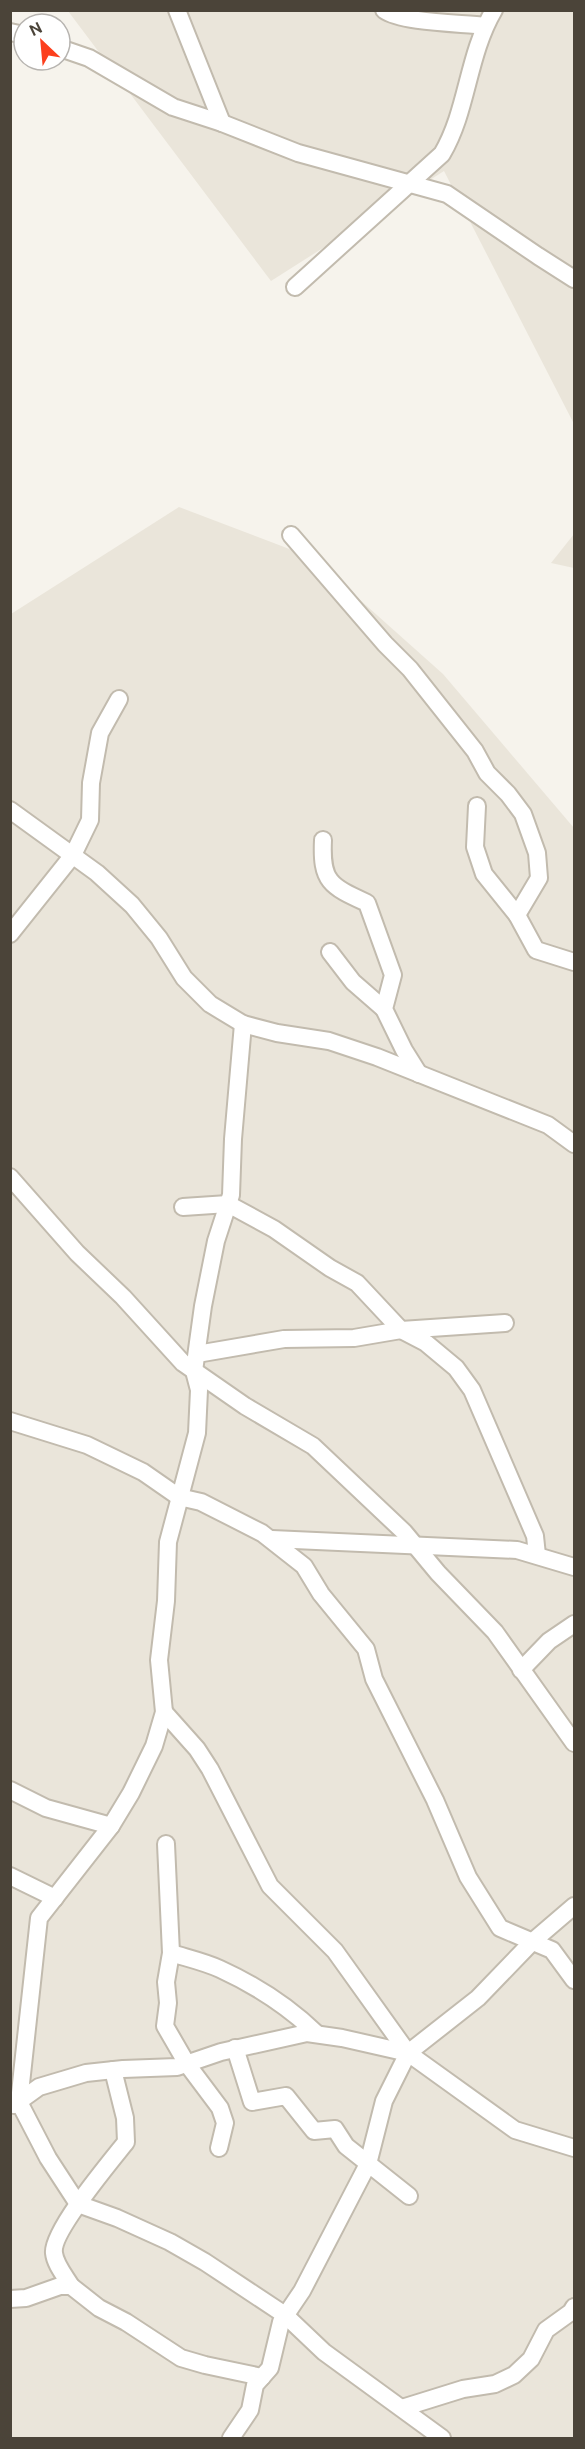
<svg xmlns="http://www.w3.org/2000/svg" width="585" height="2449" font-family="Ubuntu,sans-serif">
<rect width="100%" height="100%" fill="#f6f3ec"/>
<g fill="#eae5da">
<path d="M68,11H574V424L444,171L271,281Z"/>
<path d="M179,507L313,558L443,674L574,828V2438H11V614Z"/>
<path d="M574,534V568L551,563Z"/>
</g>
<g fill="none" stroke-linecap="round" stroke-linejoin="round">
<g stroke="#c2bbae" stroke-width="20">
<g id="street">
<path d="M177,10L222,123"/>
<path d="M384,10C402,23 461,23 485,26"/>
<path d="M10,32L24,35"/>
<path d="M60,48L89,58L173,107L222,123L298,153L447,194L538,256L574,279"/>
<path d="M295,287L442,154C468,110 467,56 494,10"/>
<path d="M291,535L385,644L410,669L475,751L487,773L508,794L523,814L537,853L539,878L517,915"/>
<path d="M477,806L475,847L484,874L517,915L536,950L574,962"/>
<path d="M10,810L97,873L132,905L159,938L184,978L210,1004L243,1024L277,1033L329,1041L377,1057L548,1125L574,1144"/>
<path d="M323,840C321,882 330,886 367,903L393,975L384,1009L404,1050L419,1074"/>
<path d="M10,934L73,855L90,820L91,783L100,733L119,699"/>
<path d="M330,952L353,982L384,1009"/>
<path d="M243,1024L233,1139L231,1195L216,1241L203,1306L194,1371L199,1390L197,1433L168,1542L166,1601L159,1660L164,1712L154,1746L131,1793L111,1826L39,1918L19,2102L48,2158L78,2204L117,2218L170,2242L205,2262L285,2315L324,2352L442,2438"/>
<path d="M10,1177L77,1253L123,1297L183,1363L245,1406L313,1446L404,1532L438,1573L495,1632L574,1743"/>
<path d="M183,1207L228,1204L274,1229L330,1268L357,1283L401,1330L426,1343L456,1368L472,1390L535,1536L537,1555"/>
<path d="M197,1354L284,1339L354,1338L401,1330L505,1323"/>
<path d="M10,1421L87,1445L143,1472L179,1497L201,1502L262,1533L304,1566L321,1594L366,1649L374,1679L435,1800L468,1877L500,1928L552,1950L574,1980"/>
<path d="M272,1539L517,1550L574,1567"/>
<path d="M521,1670L549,1641L574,1624"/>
<path d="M164,1712L197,1749L210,1769L270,1886L335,1951L408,2053"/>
<path d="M10,1790L46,1808L111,1826"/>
<path d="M166,1844L171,1953L166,1982L168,2003L165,2026L187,2064L220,2108L225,2123L219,2148"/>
<path d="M10,1876L55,1898"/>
<path d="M171,1953C187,1958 205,1962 220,1969C255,1985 289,2007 317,2034"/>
<path d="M235,2048L252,2102L286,2096L314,2131L335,2129L346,2146L409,2196"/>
<path d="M14,2105L39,2087L86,2073L123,2069L177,2067L221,2052L307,2033L342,2038L408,2053L515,2130L574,2148"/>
<path d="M71,2286C65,2276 55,2264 54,2253C51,2232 111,2161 126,2142L125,2118L113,2070"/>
<path d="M10,2299L26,2298L60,2286H71L99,2308L126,2322L181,2358L205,2365L262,2377"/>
<path d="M402,2408L463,2389L495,2384L514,2375L531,2359L546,2330L571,2312L574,2307"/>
<path d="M231,2438L250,2410L255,2385L270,2368L281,2322L302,2291L368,2164L384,2101L408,2053L478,1998L532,1942L574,1906"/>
</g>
</g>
<use href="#street" stroke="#fff" stroke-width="16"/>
</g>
<rect width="585" height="2449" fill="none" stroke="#4b4439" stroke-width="24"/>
<g transform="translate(42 42) rotate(334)"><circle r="28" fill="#ffffff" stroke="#b7b4b0" stroke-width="1.5"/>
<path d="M0-4.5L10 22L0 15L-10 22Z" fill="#fc3f1d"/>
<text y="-9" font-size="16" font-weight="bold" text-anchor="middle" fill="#4b4439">N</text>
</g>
</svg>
